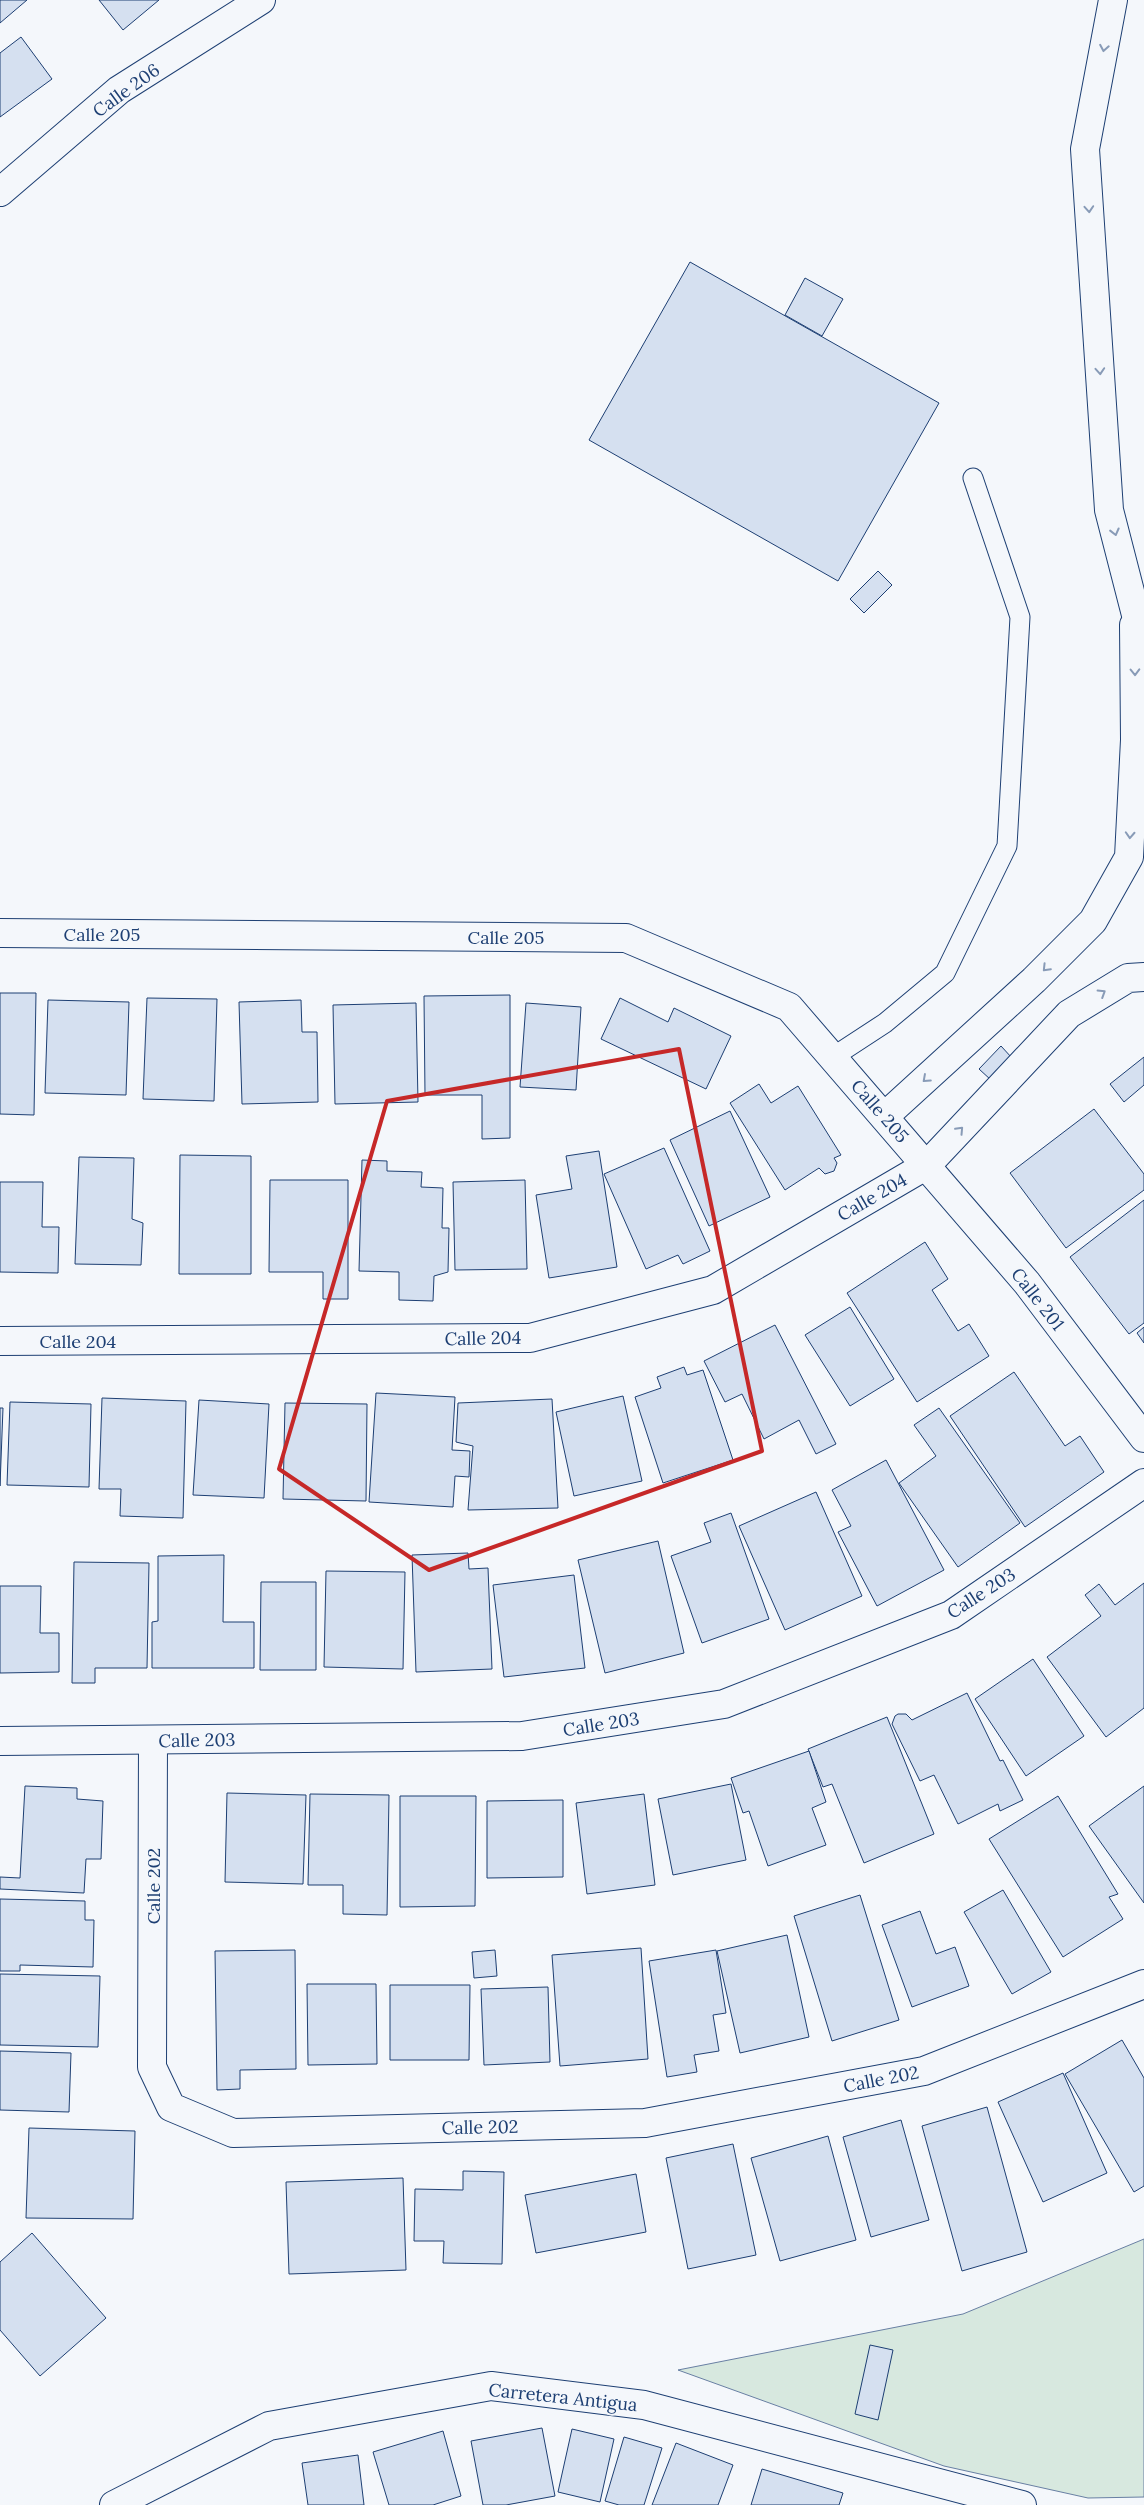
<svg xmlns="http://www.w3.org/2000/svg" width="1144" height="2505" font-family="Lora,serif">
<rect width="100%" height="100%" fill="#f4f7fb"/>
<path fill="#d7e8df" stroke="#687fa3" d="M1144,2239V2497L1088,2498L944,2466L678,2370L963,2314Z"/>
<g fill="#d5e0f0" stroke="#1d3f73">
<path d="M0,0H27L0,23Z"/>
<path d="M99,0H159L123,30Z"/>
<path d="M21,37L52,79L0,117V53Z"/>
<path d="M690,262L939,403L838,581L589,440Z"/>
<path d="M805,278L843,299L822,336L785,315Z"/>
<path d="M878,571L892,585L864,613L850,599Z"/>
<path d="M0,993H36L34,1115L0,1114Z"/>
<path d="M510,995V1138L482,1139V1095H425L424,996Z"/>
<path d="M147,998L217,999L214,1101L143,1099Z"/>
<path d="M620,998L668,1022L674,1008L731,1036L706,1089L601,1039Z"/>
<path d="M48,1000L129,1002L126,1095L45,1093Z"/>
<path d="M301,1000L302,1032H317L318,1102L242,1104L239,1002Z"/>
<path d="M416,1003L418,1102L335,1104L333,1005Z"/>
<path d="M526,1003L581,1007L576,1090L520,1087Z"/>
<path d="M1001,1046L1012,1058L991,1080L979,1069Z"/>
<path d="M1144,1057V1085L1124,1102L1110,1084Z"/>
<path d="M759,1084L771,1103L798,1086L841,1155L834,1158L837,1163L834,1171L825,1174L819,1168L785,1190L730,1103Z"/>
<path d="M1094,1109L1144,1174V1190L1066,1248L1010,1173Z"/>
<path d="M730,1111L770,1197L709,1226L670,1140Z"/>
<path d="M664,1148L710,1251L683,1264L678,1255L646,1269L604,1174Z"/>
<path d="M599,1151L617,1267L549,1278L536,1195L572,1189L566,1156Z"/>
<path d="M180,1155L251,1156V1274H179Z"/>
<path d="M79,1157L134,1158L132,1219L143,1223L141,1265L75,1264Z"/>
<path d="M362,1160L387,1161V1171L422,1172L421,1187L443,1188L442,1228H449L448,1272L434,1276L433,1301L399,1300V1272L359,1271Z"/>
<path d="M270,1180H348V1299H323V1272H269Z"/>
<path d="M525,1180L527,1269L455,1270L453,1182Z"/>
<path d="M0,1182H43L42,1227H59L58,1273L0,1272Z"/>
<path d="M1144,1200V1323L1129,1334L1070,1257Z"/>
<path d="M925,1242L948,1279L932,1290L958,1331L969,1324L989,1356L917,1402L847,1293Z"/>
<path d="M850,1307L894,1379L850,1406L805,1335Z"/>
<path d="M775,1325L836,1444L816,1454L799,1420L764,1439L742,1394L725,1402L704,1361Z"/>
<path d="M1144,1327V1343L1137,1333Z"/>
<path d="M684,1367L687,1375L703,1370L733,1460L663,1483L635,1397L661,1388L657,1377Z"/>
<path d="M1014,1372L1065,1446L1080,1436L1104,1472L1025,1527L950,1416Z"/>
<path d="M376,1393L455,1397L452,1450L470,1451L469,1477L455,1476L453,1507L369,1502Z"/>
<path d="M623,1396L642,1481L574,1496L556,1412Z"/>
<path d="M102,1398L186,1401L183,1518L120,1516L121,1489H99Z"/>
<path d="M552,1399L558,1508L468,1510L473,1446L456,1442L458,1403Z"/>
<path d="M199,1400L269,1404L264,1498L193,1495Z"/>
<path d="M10,1402L91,1404L89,1487L7,1485Z"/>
<path d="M285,1403L367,1404L366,1501L283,1499Z"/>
<path d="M0,1408H3L0,1486Z"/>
<path d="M939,1408L1020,1523L958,1567L899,1483L936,1456L914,1425Z"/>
<path d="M886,1460L944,1570L877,1606L838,1532L851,1526L832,1490Z"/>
<path d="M816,1492L862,1596L785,1630L739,1526Z"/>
<path d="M731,1513L769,1619L702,1643L671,1556L711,1542L704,1523Z"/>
<path d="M658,1541L684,1653L605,1673L578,1560Z"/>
<path d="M468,1553L469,1569L488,1568L492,1669L416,1672L412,1555Z"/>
<path d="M224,1555L223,1622H254V1668H152V1622L158,1621V1556Z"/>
<path d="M74,1562L149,1563L147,1668H95V1683H72Z"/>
<path d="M326,1571L405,1572L403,1669L324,1667Z"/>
<path d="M574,1575L585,1668L504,1677L493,1585Z"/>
<path d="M261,1582H316V1670H260Z"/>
<path d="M1144,1583V1708L1106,1737L1047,1657L1101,1616L1085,1595L1099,1584L1115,1605Z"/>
<path d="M0,1586H41L40,1633H59V1672L0,1673Z"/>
<path d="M1033,1659L1084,1736L1026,1776L975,1699Z"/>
<path d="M967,1693L1000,1761L1003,1760L1023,1800L1000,1811L998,1804L958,1824L934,1775L920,1781L892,1724L895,1716L898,1714H906L912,1720Z"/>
<path d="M887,1717L934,1834L864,1863L832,1784L823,1787L808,1749Z"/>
<path d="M809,1751L826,1802L812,1808L826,1845L768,1866L749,1811L743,1813L731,1778Z"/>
<path d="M731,1784L746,1860L673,1875L658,1799Z"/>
<path d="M25,1786L77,1788V1799L103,1801L101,1859H86L84,1893L0,1889V1877L20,1878Z"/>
<path d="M1144,1786V1903L1089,1826Z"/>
<path d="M227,1793L306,1795L303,1884L225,1882Z"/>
<path d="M310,1794L389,1795L387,1915L343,1914V1885H308Z"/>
<path d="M644,1794L655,1885L587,1894L576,1803Z"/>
<path d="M400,1796H476L475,1906L400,1907Z"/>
<path d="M1058,1796L1118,1894L1109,1897L1123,1919L1063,1957L989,1839Z"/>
<path d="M563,1800V1877L487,1878V1801Z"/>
<path d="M1003,1890L1051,1972L1012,1994L964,1912Z"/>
<path d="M860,1895L899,2020L832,2041L794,1916Z"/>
<path d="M0,1899L85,1901V1920H94L93,1967L20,1965V1971H0Z"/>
<path d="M920,1911L936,1954L955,1947L969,1986L912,2007L882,1925Z"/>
<path d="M787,1935L809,2037L740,2053L717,1951Z"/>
<path d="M641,1948L648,2059L560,2066L552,1955Z"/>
<path d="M295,1950L296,2069L240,2070V2089L217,2090L215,1951Z"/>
<path d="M495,1950L497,1976L474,1978L472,1952Z"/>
<path d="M716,1950L726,2013L713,2015L719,2051L694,2055L697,2072L667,2077L649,1961Z"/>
<path d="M0,1974L100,1976L98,2047L0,2045Z"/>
<path d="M307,1984H376L377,2064L308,2065Z"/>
<path d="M390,1985H470L469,2060H390Z"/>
<path d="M548,1987L550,2062L484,2065L481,1989Z"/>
<path d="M1122,2040L1144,2078V2186L1134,2192L1065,2074Z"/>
<path d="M0,2051L71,2053L69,2112L0,2110Z"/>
<path d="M1063,2073L1107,2173L1043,2202L998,2102Z"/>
<path d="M987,2107L1027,2252L962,2271L922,2126Z"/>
<path d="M901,2120L929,2220L871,2237L843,2137Z"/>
<path d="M29,2128L135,2131L133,2219L26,2218Z"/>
<path d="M828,2136L856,2240L780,2261L751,2158Z"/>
<path d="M733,2144L756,2255L688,2269L666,2158Z"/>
<path d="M463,2171L504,2172L502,2264L443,2263L444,2241H414L415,2189L463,2190Z"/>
<path d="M636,2174L646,2232L536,2253L525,2195Z"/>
<path d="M403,2178L406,2270L289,2274L286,2182Z"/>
<path d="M32,2233L106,2318L40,2376L0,2330V2262Z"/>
<path d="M870,2345L893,2350L878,2420L855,2414Z"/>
<path d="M542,2428L555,2496L506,2505H483L471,2441Z"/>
<path d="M572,2429L614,2439L600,2502L558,2492Z"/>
<path d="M443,2431L461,2496L433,2505H389L373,2452Z"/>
<path d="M624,2437L662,2448L644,2505H619L605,2501Z"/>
<path d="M676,2443L733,2465L718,2505H652Z"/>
<path d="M358,2455L364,2505H308L302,2463Z"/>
<path d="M762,2469L843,2493L839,2505H751Z"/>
</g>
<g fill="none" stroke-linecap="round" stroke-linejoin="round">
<g stroke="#1d3f73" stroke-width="21">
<path id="service" d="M833,1057L885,1023L945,973L1007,846L1020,617L973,478"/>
</g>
<g stroke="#1d3f73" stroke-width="30">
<g id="minor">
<path d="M0,192L119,90L261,0"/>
<path d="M0,933L626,938L789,1007L1027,1283L1144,1438"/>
<path d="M0,1341L530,1338L713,1290L927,1165"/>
<path d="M153,1740L152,2067L171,2107L233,2133L645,2123L924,2071L1144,1984"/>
<path d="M0,1741L522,1736L724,1704L951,1615L1144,1483"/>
</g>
</g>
<g stroke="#1d3f73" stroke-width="30">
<path id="tertiary" d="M114,2505L269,2426L491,2386L644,2405L1022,2505"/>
</g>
<g stroke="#1d3f73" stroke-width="30">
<g id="primary">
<path d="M1113,0L1085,149L1109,510L1144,646"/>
<path d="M885,1116L1034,980L1093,921L1129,857L1135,740L1134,625"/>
<path d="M927,1165L1069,1014L1128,978L1144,977"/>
</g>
</g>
<use href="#service" stroke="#f4f7fb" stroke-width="19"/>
<use href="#minor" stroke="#f4f7fb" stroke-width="28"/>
<use href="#tertiary" stroke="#f4f7fb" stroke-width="28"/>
<use href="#primary" stroke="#f4f7fb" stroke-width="28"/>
</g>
<defs><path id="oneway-chevron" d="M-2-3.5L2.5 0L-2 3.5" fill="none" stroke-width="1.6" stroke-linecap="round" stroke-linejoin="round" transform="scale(1.25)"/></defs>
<g stroke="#889bb7">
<use href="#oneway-chevron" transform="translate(1104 48) rotate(100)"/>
<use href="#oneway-chevron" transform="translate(1089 209) rotate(86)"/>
<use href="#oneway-chevron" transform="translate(1100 371) rotate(86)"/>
<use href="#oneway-chevron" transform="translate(1115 532) rotate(76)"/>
<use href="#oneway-chevron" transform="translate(1135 672) rotate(89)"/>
<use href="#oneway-chevron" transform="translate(1130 835) rotate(93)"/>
<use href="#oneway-chevron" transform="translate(1046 968) rotate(134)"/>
<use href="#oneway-chevron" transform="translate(1102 993) rotate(-32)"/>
<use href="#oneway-chevron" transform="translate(926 1079) rotate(138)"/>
<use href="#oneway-chevron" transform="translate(960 1130) rotate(-47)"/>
</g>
<path fill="none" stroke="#c62828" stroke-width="4" stroke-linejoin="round" d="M679,1049L762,1451L429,1570L279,1469L387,1101Z"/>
<g text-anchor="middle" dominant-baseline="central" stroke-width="4" stroke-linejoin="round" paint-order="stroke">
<g font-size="18" fill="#1d3f73" stroke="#f4f7fb">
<text transform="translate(126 90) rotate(-36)">Calle 206</text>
<text x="102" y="934">Calle 205</text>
<text x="506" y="937">Calle 205</text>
<text transform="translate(880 1111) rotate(49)">Calle 205</text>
<text transform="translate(872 1197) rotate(-30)">Calle 204</text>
<text transform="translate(1038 1299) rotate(52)">Calle 201</text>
<text transform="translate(483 1338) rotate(-1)">Calle 204</text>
<text x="78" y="1341">Calle 204</text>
<text transform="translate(981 1593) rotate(-33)">Calle 203</text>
<text transform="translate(601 1724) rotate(-9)">Calle 203</text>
<text transform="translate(197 1740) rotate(-1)">Calle 203</text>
<text transform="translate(153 1886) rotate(-90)">Calle 202</text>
<text transform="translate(881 2079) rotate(-11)">Calle 202</text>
<text transform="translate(480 2127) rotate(-1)">Calle 202</text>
<text transform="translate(563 2397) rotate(6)">Carretera Antigua</text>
</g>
</g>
</svg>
